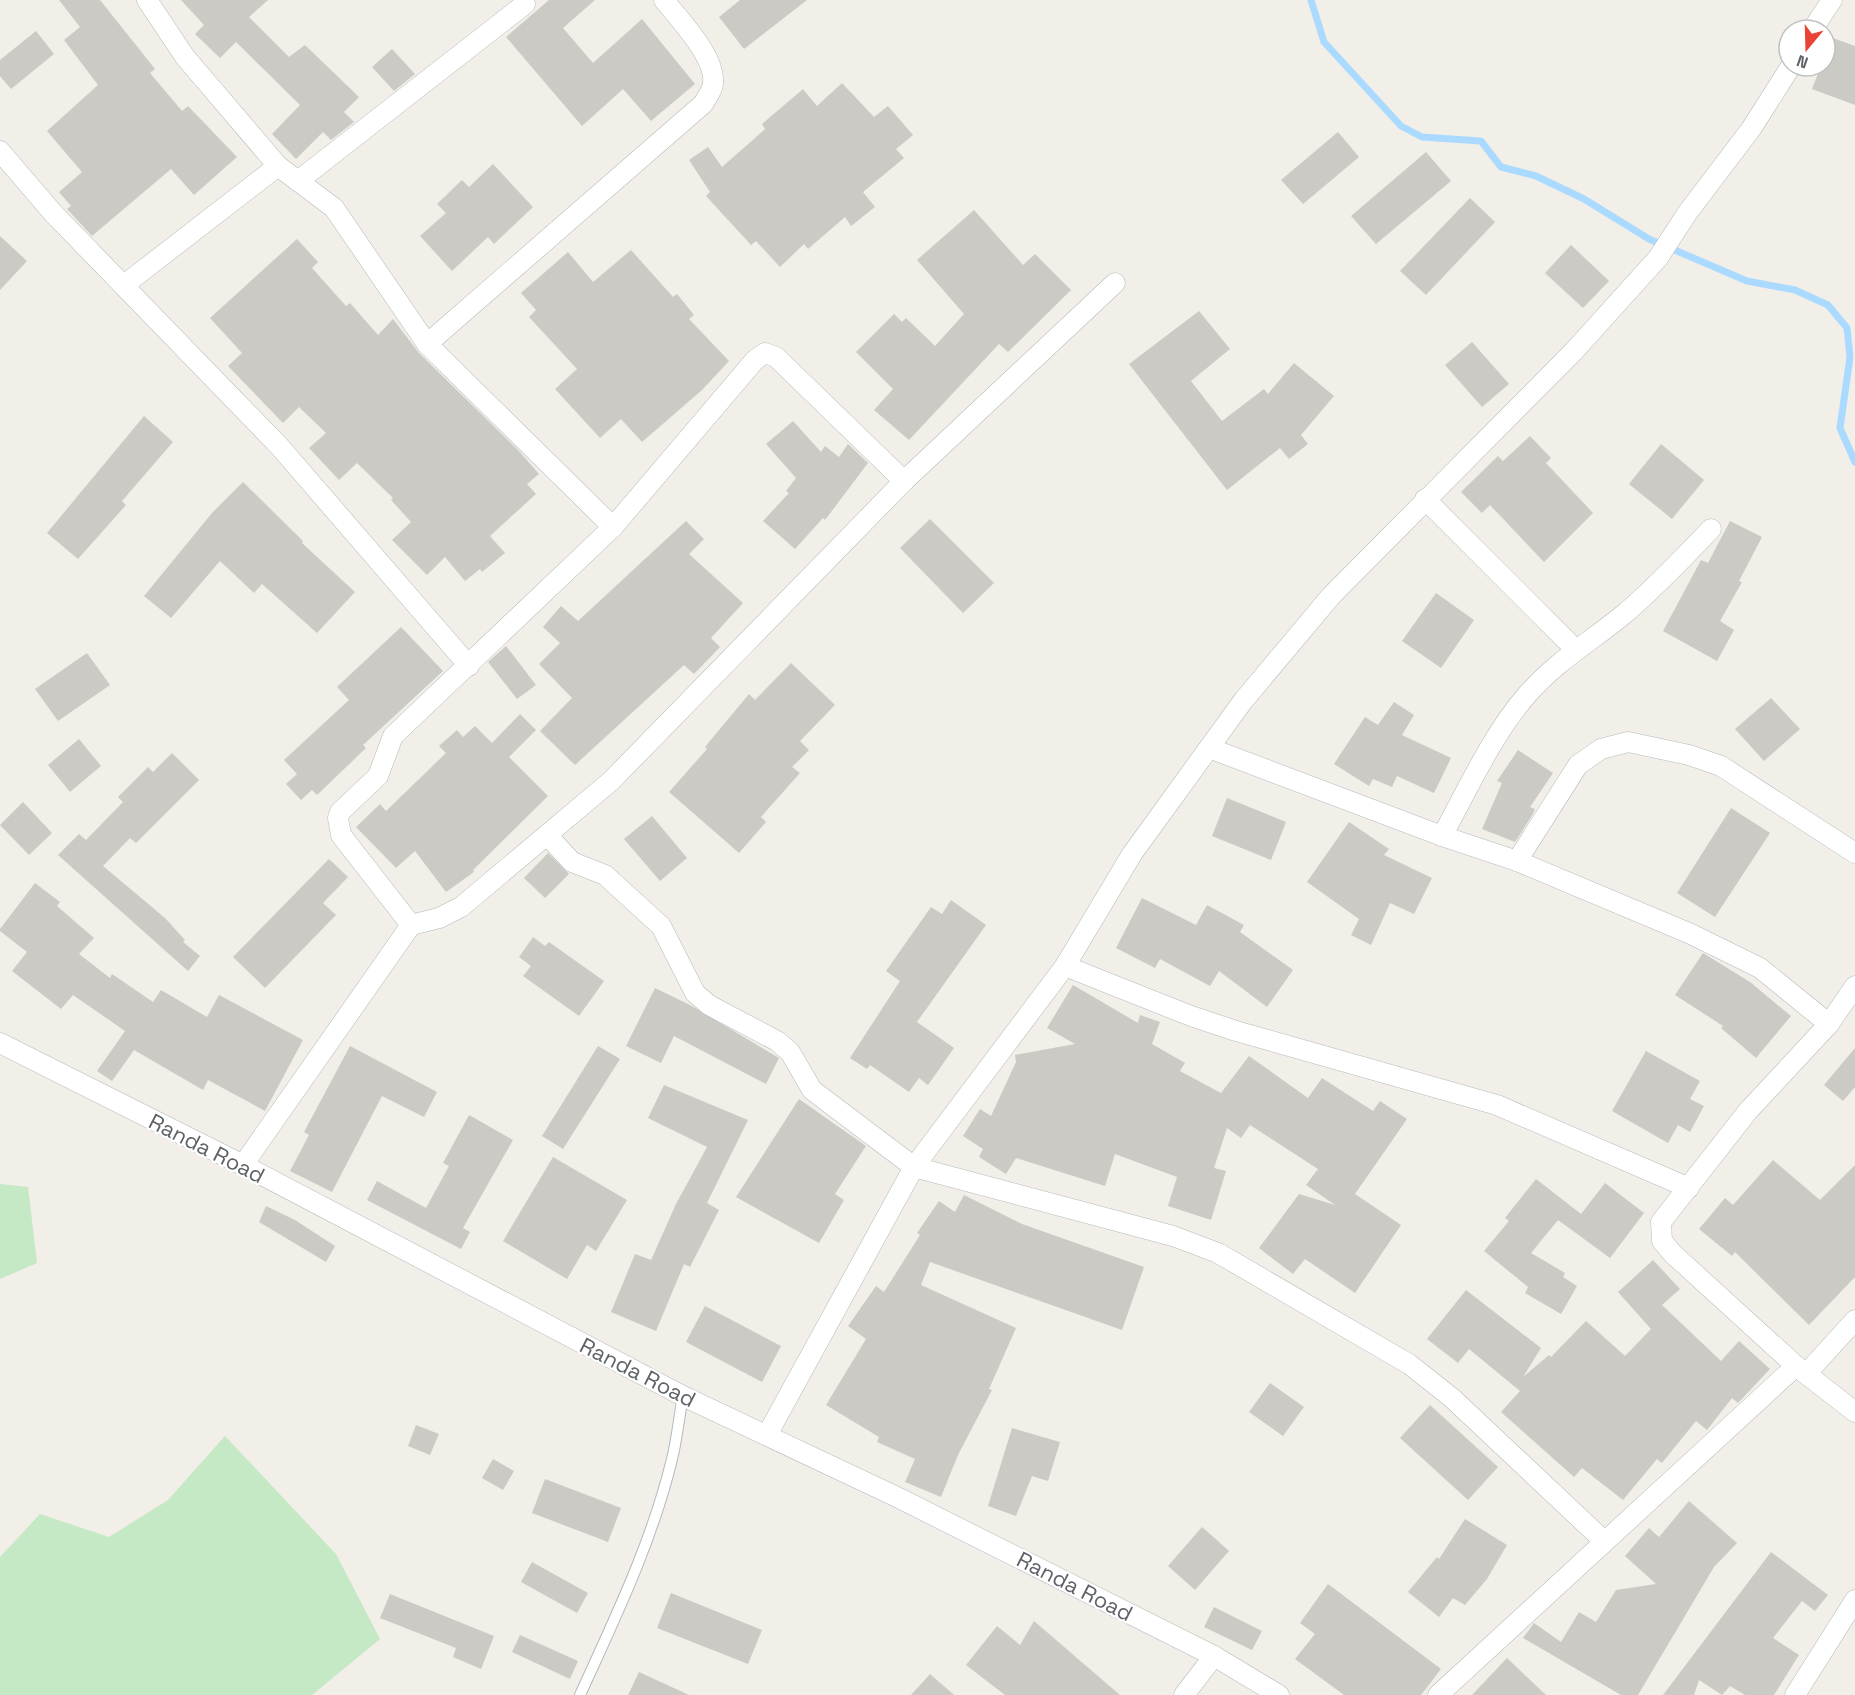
<svg xmlns="http://www.w3.org/2000/svg" width="1855" height="1695" font-family="'Space Grotesk',sans-serif">
<rect width="100%" height="100%" fill="#f1efe8"/>
<g fill="#c5e8c5">
<path d="M0,1184L28,1187L37,1263L0,1279Z"/>
<path d="M225,1436L336,1554L380,1639L312,1695H0V1557L40,1514L109,1537L168,1500Z"/>
</g>
<g fill="none" stroke-linecap="round" stroke-linejoin="round">
<path stroke="#aadaff" stroke-width="7" d="M1311,0L1324,42L1401,126L1422,137L1481,141L1501,167L1536,176L1584,199L1649,239L1747,281L1795,290L1828,305L1847,328L1850,357L1840,428L1855,462"/>
</g>
<g fill="#cccac5">
<path d="M59,0H100L155,69L150,73L182,111L188,106L237,157L194,195L171,169L92,236L67,209L71,206L59,192L82,172L47,131L98,85L64,40L80,27Z"/>
<path d="M181,0H268L249,17L289,57L305,45L359,97L344,112L354,122L331,140L323,132L296,159L272,134L300,105L236,42L220,58L195,34L204,25Z"/>
<path d="M549,0H595L563,28L593,63L642,19L695,84L651,121L623,89L582,126L506,37Z"/>
<path d="M740,0H807L744,49L719,17Z"/>
<path d="M36,31L54,54L11,89L0,76V60Z"/>
<path d="M1833,38L1855,46V105L1812,89L1821,66H1825V41L1831,44Z"/>
<path d="M392,49L415,74L394,91L372,67Z"/>
<path d="M842,83L874,117L888,106L913,135L896,149L904,158L863,192L875,207L851,226L845,217L808,249L804,244L780,267L756,241L751,245L706,196L710,192L689,160L708,147L722,167L765,129L762,124L803,89L817,106Z"/>
<path d="M1338,132L1359,157L1303,204L1281,180Z"/>
<path d="M1426,152L1451,181L1376,244L1351,216Z"/>
<path d="M493,164L533,207L494,244L488,237L452,271L420,236L446,213L437,204L462,180L469,187Z"/>
<path d="M1470,198L1495,222L1426,295L1400,271Z"/>
<path d="M974,210L1023,265L1035,254L1071,290L1008,352L999,344L909,440L874,410L893,389L856,352L894,314L902,322L906,318L935,346L964,314L917,260Z"/>
<path d="M0,236L27,261L0,290Z"/>
<path d="M297,239L318,262L312,268L346,306L350,303L378,335L393,319L419,353L518,450L539,474L527,484L536,494L490,536L505,553L482,572L480,569L465,581L445,557L427,575L392,540L411,522L391,500L393,498L357,463L339,480L309,448L326,433L299,407L283,423L228,366L242,353L210,318Z"/>
<path d="M1571,245L1609,281L1583,308L1545,273Z"/>
<path d="M631,250L673,297L677,294L694,315L689,319L729,361L702,390L642,442L621,419L600,438L555,389L577,369L529,317L536,310L521,293L568,252L593,282Z"/>
<path d="M1199,311L1230,349L1191,381L1222,421L1264,389L1268,394L1294,363L1334,396L1301,435L1308,444L1289,459L1280,448L1227,490L1129,364Z"/>
<path d="M1472,342L1509,384L1482,407L1445,365Z"/>
<path d="M144,416L173,442L122,501L126,505L78,559L47,533Z"/>
<path d="M793,421L821,452L825,446L839,457L848,444L868,463L825,520L823,518L795,549L763,521L789,493L786,491L796,478L766,444Z"/>
<path d="M1530,436L1551,458L1546,463L1593,513L1544,562L1490,505L1482,513L1461,492L1498,456L1503,461Z"/>
<path d="M1661,444L1704,480L1672,519L1629,484Z"/>
<path d="M243,482L303,541L302,543L355,592L317,633L262,584L254,593L220,561L171,618L144,596L212,513Z"/>
<path d="M930,519L994,583L963,613L900,548Z"/>
<path d="M686,521L704,539L689,554L743,603L711,638L720,647L694,674L684,665L575,765L540,731L572,698L539,664L560,643L543,627L561,606L578,621Z"/>
<path d="M1730,521L1762,537L1739,581L1742,582L1720,621L1734,630L1717,661L1663,631L1701,560L1708,563Z"/>
<path d="M1436,593L1474,620L1441,668L1402,641Z"/>
<path d="M401,627L443,671L363,745L366,748L317,795L312,790L301,800L286,784L297,774L284,760L349,700L337,687Z"/>
<path d="M506,646L536,685L517,699L488,662Z"/>
<path d="M87,653L110,685L58,721L35,689Z"/>
<path d="M791,663L835,705L800,741L809,750L792,767L800,773L761,817L766,822L739,853L669,792L707,749L705,747L749,694L755,700Z"/>
<path d="M1771,698L1800,729L1764,761L1735,729Z"/>
<path d="M1394,702L1414,715L1402,735L1451,758L1434,793L1397,776L1392,787L1373,779L1369,786L1334,764L1365,717L1378,725Z"/>
<path d="M520,714L536,730L509,757L548,796L473,870L474,872L446,892L415,851L396,868L356,827L380,804L386,811L446,753L439,746L457,730L463,737L475,726L492,743Z"/>
<path d="M79,739L101,766L70,792L48,765Z"/>
<path d="M1518,750L1553,773L1530,807L1535,809L1533,814L1515,842L1482,829L1502,783L1497,781Z"/>
<path d="M172,753L199,780L136,843L130,838L103,866L165,918L185,940L183,942L200,956L188,971L58,855L79,834L86,840L123,802L118,797L148,767L153,772Z"/>
<path d="M1227,798L1286,822L1271,860L1212,836Z"/>
<path d="M23,802L52,833L29,855L0,825Z"/>
<path d="M1731,808L1770,833L1715,917L1677,893Z"/>
<path d="M652,816L687,858L660,881L624,839Z"/>
<path d="M1349,822L1389,849L1384,855L1432,878L1414,914L1390,903L1371,945L1351,935L1359,919L1307,882Z"/>
<path d="M548,853L569,874L545,898L524,878Z"/>
<path d="M329,859L348,877L323,903L336,915L265,988L233,957Z"/>
<path d="M35,883L60,902L57,906L94,938L79,954L110,978L112,974L153,1002L161,990L207,1017L219,995L303,1040L265,1111L208,1080L203,1090L134,1050L112,1081L97,1071L125,1031L73,995L61,1009L12,971L27,952L0,931V929Z"/>
<path d="M1142,898L1196,925L1207,905L1244,925L1240,932L1293,970L1267,1007L1219,971L1210,986L1160,959L1155,968L1116,948Z"/>
<path d="M951,900L986,925L917,1022L954,1048L928,1085L919,1078L909,1092L870,1065L867,1069L850,1058L900,981L886,971L931,907L942,914Z"/>
<path d="M533,937L545,946L549,942L604,981L579,1016L523,976L531,966L519,957Z"/>
<path d="M1703,953L1750,982L1791,1016L1756,1058L1721,1028L1723,1026L1675,995Z"/>
<path d="M1073,985L1138,1023L1140,1015L1160,1022L1152,1044L1185,1063L1180,1071L1221,1093L1249,1056L1308,1098L1322,1078L1373,1111L1380,1101L1407,1119L1355,1194L1401,1225L1355,1293L1305,1259L1293,1274L1259,1248L1299,1194L1335,1205L1306,1185L1318,1169L1250,1125L1241,1138L1227,1128L1214,1168L1226,1171L1211,1220L1168,1206L1177,1177L1115,1154L1105,1186L1016,1158L1006,1174L979,1157L983,1149L963,1136L980,1109L991,1116L1016,1062L1015,1055L1075,1044L1047,1028Z"/>
<path d="M655,988L690,1005L779,1058L766,1084L674,1036L661,1063L626,1046Z"/>
<path d="M350,1046L437,1092L424,1117L382,1096L332,1192L290,1171L309,1135L304,1132Z"/>
<path d="M598,1046L620,1059L563,1149L542,1136Z"/>
<path d="M1855,1048V1087L1843,1101L1824,1085Z"/>
<path d="M1646,1051L1700,1081L1690,1099L1704,1106L1690,1132L1678,1125L1668,1143L1612,1111Z"/>
<path d="M664,1085L748,1120L707,1203L719,1210L690,1267L684,1264L656,1331L611,1312L635,1254L651,1260L676,1204L707,1147L648,1118Z"/>
<path d="M799,1099L866,1146L835,1194L844,1200L819,1243L736,1197Z"/>
<path d="M469,1115L513,1140L463,1228L470,1232L461,1249L367,1200L377,1181L426,1208L449,1166L443,1163Z"/>
<path d="M553,1157L627,1200L596,1251L587,1245L567,1279L503,1241Z"/>
<path d="M1773,1160L1820,1200L1855,1165V1277L1809,1325L1735,1252L1732,1256L1699,1229L1725,1198L1733,1205Z"/>
<path d="M1536,1179L1581,1214L1605,1183L1644,1213L1610,1258L1558,1220L1531,1253L1565,1273L1563,1277L1577,1286L1561,1314L1525,1293L1528,1287L1484,1251L1509,1221L1505,1218Z"/>
<path d="M964,1195L1022,1224L1144,1267L1122,1330L930,1262L921,1285L1016,1328L989,1389L992,1390L958,1455L941,1497L905,1482L915,1459L877,1442L879,1437L826,1405L866,1339L848,1326L876,1286L884,1292L920,1235L917,1233L939,1201L955,1212Z"/>
<path d="M266,1206L295,1220L335,1246L326,1262L259,1222Z"/>
<path d="M1653,1260L1680,1289L1662,1305L1721,1361L1739,1341L1770,1369L1738,1403L1732,1398L1707,1430L1696,1421L1662,1463L1657,1459L1623,1500L1582,1468L1574,1477L1501,1412L1520,1391L1469,1349L1458,1363L1427,1339L1466,1290L1541,1348L1523,1377L1549,1355L1551,1357L1586,1321L1625,1356L1651,1329L1618,1292Z"/>
<path d="M705,1306L781,1346L762,1382L686,1342Z"/>
<path d="M1270,1383L1304,1407L1283,1436L1249,1412Z"/>
<path d="M1430,1405L1498,1467L1468,1500L1400,1438Z"/>
<path d="M416,1425L439,1434L430,1455L408,1446Z"/>
<path d="M1012,1428L1060,1442L1048,1481L1032,1476L1016,1516L988,1506Z"/>
<path d="M493,1459L514,1471L503,1490L482,1478Z"/>
<path d="M545,1479L621,1508L608,1542L532,1513Z"/>
<path d="M1689,1501L1737,1543L1714,1567L1638,1695H1621L1523,1638L1534,1623L1561,1642L1579,1612L1596,1622L1616,1590L1656,1584L1625,1556L1649,1528L1659,1537Z"/>
<path d="M1465,1519L1507,1545L1487,1579L1465,1605L1453,1598L1439,1617L1408,1592L1437,1557L1439,1559Z"/>
<path d="M1202,1527L1229,1551L1195,1590L1168,1566Z"/>
<path d="M1771,1552L1828,1595L1815,1611L1802,1601L1773,1638L1799,1655L1774,1695H1745L1730,1686L1722,1695L1699,1680L1694,1695H1663Z"/>
<path d="M532,1562L588,1593L577,1613L521,1582Z"/>
<path d="M1328,1584L1441,1669L1421,1695H1344L1295,1659L1315,1634L1300,1623Z"/>
<path d="M671,1593L762,1630L748,1664L657,1628Z"/>
<path d="M390,1594L494,1636L481,1669L453,1657L456,1648L380,1618Z"/>
<path d="M1214,1607L1262,1631L1252,1650L1204,1627Z"/>
<path d="M1034,1621L1120,1695H1005L966,1665L997,1626L1020,1645Z"/>
<path d="M520,1635L578,1661L570,1679L512,1652Z"/>
<path d="M1507,1658L1546,1695H1472Z"/>
<path d="M639,1672L689,1695H628Z"/>
<path d="M930,1674L954,1695H911Z"/>
</g>
<g fill="none" stroke-linecap="round" stroke-linejoin="round">
<g stroke="#b5b8bc" stroke-width="12">
<path id="lane" d="M580,1695C615,1618 652,1542 672,1459C677,1439 679,1417 683,1396"/>
</g>
<g stroke="#b5b8bc" stroke-width="21">
<g id="street">
<path d="M147,0L185,57L278,166L334,208L427,344L613,527"/>
<path d="M1812,30L1832,0"/>
<path d="M0,151L53,213L280,447L469,666"/>
<path d="M298,181L525,4"/>
<path d="M124,285L278,166"/>
<path d="M427,344L703,104C706,99 710,93 712,88C721,62 679,19 664,0"/>
<path d="M1425,499L1575,649"/>
<path d="M1209,748L1442,836L1517,861L1691,934L1760,968L1829,1024"/>
<path d="M547,835L572,862L605,875L661,926L695,993L709,1005L777,1041L790,1052L812,1090L914,1167L1173,1236L1218,1253L1409,1364L1452,1398L1604,1541"/>
<path d="M1442,836C1467,791 1492,735 1526,696C1555,662 1590,642 1623,615C1655,588 1683,558 1711,529"/>
<path d="M1517,861L1578,765L1601,749L1628,742L1689,755L1721,766L1855,853"/>
<path d="M411,925L341,835L338,818L340,812L378,776L393,736L613,527L755,360L765,353L776,357L904,481"/>
<path d="M1065,966L1191,1016L1236,1031L1497,1105L1689,1188"/>
<path d="M1855,986L1829,1024L1748,1111L1661,1222L1662,1241L1673,1254L1796,1366L1855,1412"/>
<path d="M0,1043L243,1165L683,1396L899,1498L1214,1656L1279,1695"/>
<path d="M243,1165L411,925L439,918L461,907L611,781L904,481L1115,283"/>
<path d="M1806,1374L1855,1320"/>
<path d="M767,1435L914,1167L1065,966L1132,854L1243,701L1331,596L1574,351L1658,258L1688,212L1751,129L1791,66"/>
<path d="M1184,1695L1214,1656"/>
<path d="M1438,1695L1796,1366"/>
<path d="M1795,1695L1855,1600"/>
</g>
</g>
<use href="#lane" stroke="#fff" stroke-width="10"/>
<use href="#street" stroke="#fff" stroke-width="20"/>
</g>
<g text-anchor="middle" dominant-baseline="central" stroke-width="4.5" stroke-linejoin="round" paint-order="stroke">
<g font-size="22" fill="#5f6368" stroke="#fff">
<text transform="translate(207 1148) rotate(27)">Randa Road</text>
<text transform="translate(638 1372) rotate(27)">Randa Road</text>
<text transform="translate(1075 1586) rotate(27)">Randa Road</text>
</g>
</g>
<g transform="translate(1807 48) rotate(199)"><circle r="28" fill="#ffffff" stroke="#bfc1c3" stroke-width="1.5"/>
<path d="M0-4.5L10 22L0 15L-10 22Z" fill="#ea4335"/>
<text y="-9" font-size="16" font-weight="bold" text-anchor="middle" fill="#5f6368">N</text>
</g>
</svg>
